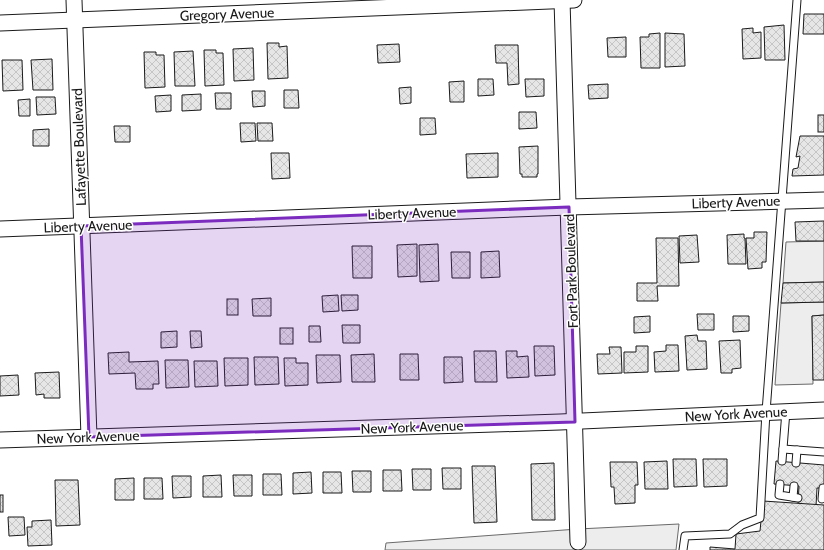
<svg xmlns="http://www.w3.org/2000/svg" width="824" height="550" font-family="Cabin,sans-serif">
<defs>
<pattern id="building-cross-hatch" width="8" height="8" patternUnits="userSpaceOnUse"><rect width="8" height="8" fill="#e6e6e6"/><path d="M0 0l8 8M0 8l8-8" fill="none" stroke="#c5c5c5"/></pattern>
</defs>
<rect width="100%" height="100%" fill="#fff"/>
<g fill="#ededed" stroke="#6a6a6a">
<path d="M824,241V282L783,283L786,242Z"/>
<path d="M824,302V315L812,316L813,384L775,385L781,303Z"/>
<path d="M679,524L676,550H385L386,543L578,529Z"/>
</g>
<g fill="url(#building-cross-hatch)" stroke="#1a1a1a">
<path d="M804,14H824V34H803Z"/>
<path d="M784,25L785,60H765L764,27Z"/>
<path d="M753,28V33L761,32V58L743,59L742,29Z"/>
<path d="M660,33V68H641L640,37H649V34Z"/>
<path d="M665,33L684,34L685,66L665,67Z"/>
<path d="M626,37V57H608L607,38Z"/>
<path d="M267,43H279V47L287,46L288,78L268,79Z"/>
<path d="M399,44L400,62L378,63L377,45Z"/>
<path d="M495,45H518L519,84L508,85L507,63H496Z"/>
<path d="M253,48L254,80L234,81L233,49Z"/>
<path d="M204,50H216V53H223L224,85L205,86Z"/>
<path d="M193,51L195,86H175L174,52Z"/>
<path d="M144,52H156V55H164L165,87L145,88Z"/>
<path d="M52,59L53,90H33L31,60Z"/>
<path d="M2,60H22L23,90L3,91Z"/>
<path d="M478,79H493L494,95L478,96Z"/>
<path d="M525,79H544V96L526,97Z"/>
<path d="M464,81V102H450L449,82Z"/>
<path d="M608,84V98L589,99L588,85Z"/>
<path d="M411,87V103L400,104L399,88Z"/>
<path d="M284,90H298L299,108H284Z"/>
<path d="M252,91H265V106L253,107Z"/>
<path d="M215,93H231V109H216Z"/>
<path d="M201,94V110L182,111V95Z"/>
<path d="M171,95V111L156,112L155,96Z"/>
<path d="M36,97H55L56,114L37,115Z"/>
<path d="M30,99V116H19L18,100Z"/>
<path d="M519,112H536L537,128L519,129Z"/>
<rect x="818" y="115" width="6" height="17"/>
<path d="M420,118H435L436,134L420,135Z"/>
<path d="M240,123H255L256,141L241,142Z"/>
<path d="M257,123H272L273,141H258Z"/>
<path d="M114,126H130V142H115Z"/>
<path d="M49,129V146H33V130Z"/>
<path d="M800,136H824V175L792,176L793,169L798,168L800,156L796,157Z"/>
<path d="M538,146V174H537V177H522V174H520L519,147Z"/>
<path d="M271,153H289L290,178L272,179Z"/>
<path d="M498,153V177L467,178L466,154Z"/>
<path d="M824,221V241H796L795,222Z"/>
<path d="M754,232H767L766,262H762V268L748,269L746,238H754Z"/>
<path d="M744,234V238H745L746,264H728L727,235Z"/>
<path d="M697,235L699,262L680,263L679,236Z"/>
<path d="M656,238H678L679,286H657L658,301H637V283H657Z"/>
<path d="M417,244V276L398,277L397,245Z"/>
<path d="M438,244L439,281L420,282L419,245Z"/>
<path d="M352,246H372V278H353Z"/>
<path d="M499,251L500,277L481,278V252Z"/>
<path d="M451,252H470V278H452Z"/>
<path d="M824,282V302L781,303L783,283Z"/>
<path d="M338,295L339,311L323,312L322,296Z"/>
<path d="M341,295H358V310L342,311Z"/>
<path d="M271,298V316H253L252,299Z"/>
<rect x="227" y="299" width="11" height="16"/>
<path d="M697,314H714V330H698Z"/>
<path d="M824,315V380H813L812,316Z"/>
<path d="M650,316V332L634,333V317Z"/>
<path d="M733,316H749V331L733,332Z"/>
<path d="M342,325H360V343H343Z"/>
<path d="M309,326H320L321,342H309Z"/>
<rect x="280" y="328" width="13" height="16"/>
<path d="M177,331V347L161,348V332Z"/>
<path d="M190,331H201L202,347L191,348Z"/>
<path d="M697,335L698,341H706L707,369L687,370L685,336Z"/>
<path d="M740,340L741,368L732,369V373H721L719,341Z"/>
<path d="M666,345H678L679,371L655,372L654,352L666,351Z"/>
<path d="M534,346H554L555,375L535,376Z"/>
<path d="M636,346H648V372L624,373V352H636Z"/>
<path d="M609,347H621L622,373L598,374L597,354H610Z"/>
<path d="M474,351H496L497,382H475Z"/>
<path d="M506,351H517V357L528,356L529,377L507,378Z"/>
<path d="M129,352V362L158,361L159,384H153V389H136L135,373L109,374L108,353Z"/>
<path d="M374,354L375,382H352L351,355Z"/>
<path d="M400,354H418L419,380H400Z"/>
<path d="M316,355H340L341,382L317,383Z"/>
<path d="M254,357H278L279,384L255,385Z"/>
<path d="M444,357H462L463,382L444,383Z"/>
<path d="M224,358H248V385L225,386Z"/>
<path d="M284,358H296V363H308V385L285,386Z"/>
<path d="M165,360H188L189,387L166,388Z"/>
<path d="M194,361H217L218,386L195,387Z"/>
<path d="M59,372L60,398H44V394L36,395L35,373Z"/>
<path d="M18,375L19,395L0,396V376Z"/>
<path d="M673,459H696L697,486L674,487Z"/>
<path d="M703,459H727V486L704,487Z"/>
<path d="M667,461L668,489H645L644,462Z"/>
<path d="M776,461L824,465V488H817L816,506L798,504L799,486L774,484Z"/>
<path d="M610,462H637L638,485H635V503L615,504L614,487H611Z"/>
<path d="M554,463L555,520H532L531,464Z"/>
<path d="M472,466H495L497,522L474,523Z"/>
<path d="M442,468H461V489H443Z"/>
<path d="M412,469H431V490H413Z"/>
<path d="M383,470H401L402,491H383Z"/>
<path d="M352,471H371V492H353Z"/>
<path d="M311,472L312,493L293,494V473Z"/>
<path d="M323,472H341L342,493H323Z"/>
<path d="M263,474H281L282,495H263Z"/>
<path d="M221,475L222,497H203V476Z"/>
<path d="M233,475H252V496H234Z"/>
<path d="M172,476H191V497L173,498Z"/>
<path d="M134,478V500H115V479Z"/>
<path d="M144,478H162L163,499H144Z"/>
<path d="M55,480H78L80,525L56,526Z"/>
<rect x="0" y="495" width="3" height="17"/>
<path d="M763,501L824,505V550H710V547L735,549L736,534L760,531Z"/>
<path d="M8,517H24L25,535L9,536Z"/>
<path d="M51,520L52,545L28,546L27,527H32V521Z"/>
</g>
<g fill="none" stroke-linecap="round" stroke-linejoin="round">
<g stroke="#1a1a1a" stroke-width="9">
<g id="service">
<path d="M783,449L824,452"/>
<path d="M782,461L786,411"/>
<path d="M796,463L797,450"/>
<path d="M780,484L779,495L798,498"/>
<path d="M793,497L794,486"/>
<path d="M822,499L823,488"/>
<path d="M683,550L685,536L730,534L742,525L760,518L766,412L797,0"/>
</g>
</g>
<g stroke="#1a1a1a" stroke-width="17">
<g id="minor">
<path d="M74,0L89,437"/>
<path d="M562,0L578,542"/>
<path d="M0,23L574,0"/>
<path d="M0,229L569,207L824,200"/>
<path d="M0,440L560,422L824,410"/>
</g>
</g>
<use href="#service" stroke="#fff" stroke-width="7"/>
<use href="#minor" stroke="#fff" stroke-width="15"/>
</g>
<path fill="#7b2cbf" fill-opacity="0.2" stroke="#7b2cbf" stroke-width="3" stroke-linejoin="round" d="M569,207L575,422L89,437L81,226Z"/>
<g text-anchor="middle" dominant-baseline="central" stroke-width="3" stroke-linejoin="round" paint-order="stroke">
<g font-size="14" fill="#1a1a1a" stroke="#fff">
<text transform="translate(227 14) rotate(-2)">Gregory Avenue</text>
<text transform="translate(79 147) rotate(-92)">Lafayette Boulevard</text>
<text transform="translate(736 202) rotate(-2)">Liberty Avenue</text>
<text transform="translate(412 213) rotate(-2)">Liberty Avenue</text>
<text transform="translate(88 226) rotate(-2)">Liberty Avenue</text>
<text transform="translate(571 271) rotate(-92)">Fort Park Boulevard</text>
<text transform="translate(736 414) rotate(-3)">New York Avenue</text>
<text transform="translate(412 427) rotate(-2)">New York Avenue</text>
<text transform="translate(88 437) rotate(-2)">New York Avenue</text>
</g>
</g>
</svg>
